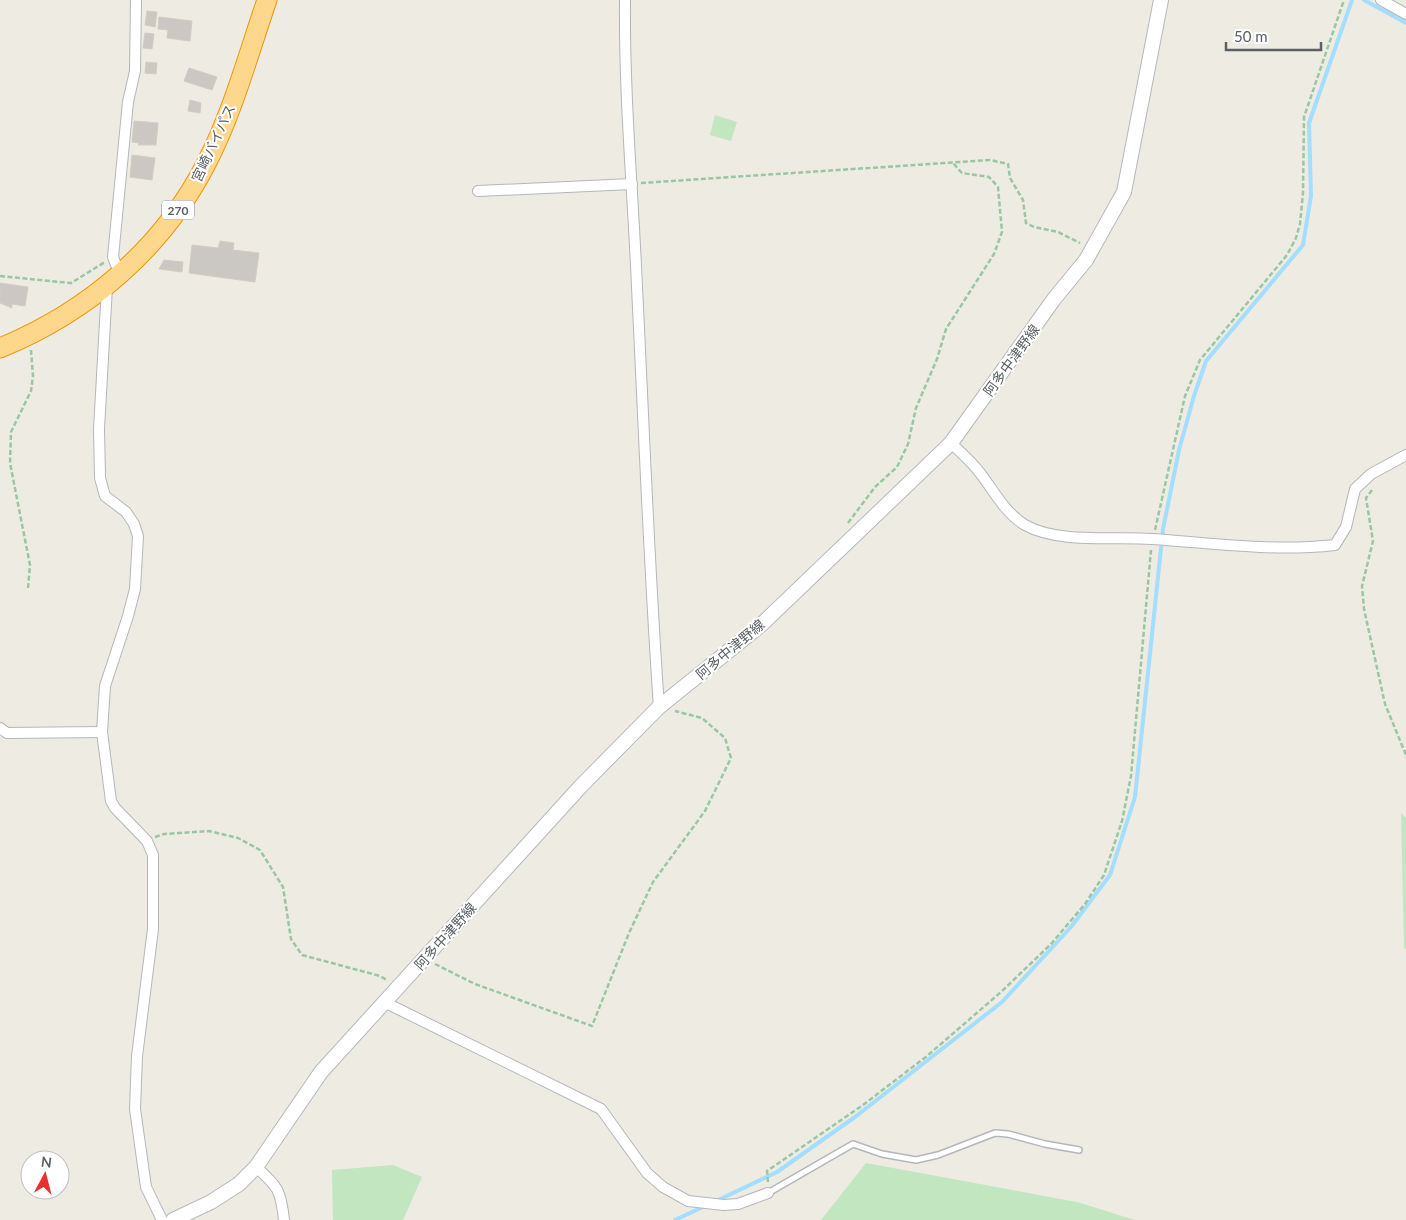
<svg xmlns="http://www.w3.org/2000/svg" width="1406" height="1220" font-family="Lato,'Noto Sans JP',sans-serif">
<rect width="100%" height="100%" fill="#eeebe3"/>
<g fill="#c2e6c0">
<path d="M715,115L737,122L731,141L710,135Z"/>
<path d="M1401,813L1406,818V949L1404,948Z"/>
<path d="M866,1163L1077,1202L1135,1220H821Z"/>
<path d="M393,1165L422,1177L403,1220H333L332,1170Z"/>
</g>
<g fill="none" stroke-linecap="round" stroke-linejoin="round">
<g stroke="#a3ddff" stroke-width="4">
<path d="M1364,0L1406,23"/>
<path d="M716,1201L777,1172L855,1117L1002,1002L1071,927L1110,875L1135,797L1163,529L1179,450L1194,396L1206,361L1303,245L1311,196L1309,123L1352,0"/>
<path d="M675,1220L705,1206"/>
</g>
</g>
<g fill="#cbc7c2" stroke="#d3ccc2">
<path d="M147,11L157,12L155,27L145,25Z"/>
<path d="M159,17L192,21L190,41L167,38L168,30L158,29Z"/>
<path d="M145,33L154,34L152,49L143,48Z"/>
<path d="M146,62L157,63L156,74L145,73Z"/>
<path d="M189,68L217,77L212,90L184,81Z"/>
<path d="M190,100L201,103L200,113L188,111Z"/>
<path d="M134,121L158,123L156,145H138L139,143L132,142Z"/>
<path d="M132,155L155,158L152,180L130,177Z"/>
<path d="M220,241L234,243L233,250L259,253L255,282L189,273L192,245L218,248Z"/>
<path d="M164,260L183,262L182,272L159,269Z"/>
<path d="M0,283L28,287L25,306L12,304V308L0,303Z"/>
</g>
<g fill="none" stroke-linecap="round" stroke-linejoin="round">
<g stroke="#b4b7ba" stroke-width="8">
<path id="lane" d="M768,1193L853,1144L882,1154L916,1160L938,1155L995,1133L1008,1134L1045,1144L1079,1150"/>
</g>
<g stroke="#b4b7ba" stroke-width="12">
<g id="street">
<path d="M625,0C624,96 633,192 637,287C644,428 649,567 659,707"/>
<path d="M1381,0L1406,14"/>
<path d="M478,191L632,184"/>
<path d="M120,275L113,257L128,102L135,71L136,0"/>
<path d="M107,287L99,429L100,478L105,496L126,512L134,524L138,536L135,589L128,616L105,686L102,732L111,801L115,808L147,841L153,855V929L137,1056L135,1109L146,1187L162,1220"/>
<path d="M951,443C961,453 972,462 980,473C994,491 1005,513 1025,525C1059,544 1114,536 1152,539C1215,543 1271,552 1335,545L1346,527L1355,489L1371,474L1406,455"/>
<path d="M0,728L7,733L102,732"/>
<path d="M384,1002L601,1109L647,1173L663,1187L688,1201L724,1205L738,1204L768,1193"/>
<path d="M256,1167C278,1186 281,1191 284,1220"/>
</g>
</g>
<g stroke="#b5b9bd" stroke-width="16">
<path id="secondary" d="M173,1220L211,1202L239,1184L256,1167L321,1072L581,786L659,707L762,624L951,443L1054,299L1086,260L1124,192L1161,0"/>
</g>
<g stroke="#f19401" stroke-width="21">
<path id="highway" d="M0,348C88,312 162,249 206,164C233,112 248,55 267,0"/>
</g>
<g stroke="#99c7a3" stroke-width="2.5" stroke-dasharray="5 2.5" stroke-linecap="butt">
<path d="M641,183L990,160L1008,164L1010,178L1023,200L1026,223L1034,227L1058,232L1080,243"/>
<path d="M0,276L71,283L105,262"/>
<path d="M1372,490L1366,498L1373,541L1362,586L1364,609L1385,704L1406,755"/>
<path d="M848,523L875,487L897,467L908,444L916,408L937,359L946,329L994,254L1002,232L998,187L989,177L962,173L953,163"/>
<path d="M1155,530L1185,396L1200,360L1287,255L1296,238L1300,224L1303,193L1304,117L1344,0"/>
<path d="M28,588L30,565L10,463L11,432L31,391L33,376L31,350"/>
<path d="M155,837L164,834L209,831L238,838L260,850L283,887L291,939L302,955L380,976L387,980"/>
<path d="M435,964L475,984L592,1026L629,933L653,882L705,811L731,758L725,738L702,718L675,711"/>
<path d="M768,1182L767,1171L863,1105L927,1056L1001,992L1051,944L1085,904L1104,875L1122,821L1131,776L1151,550"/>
</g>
<use href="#lane" stroke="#fff" stroke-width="5"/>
<use href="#street" stroke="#fff" stroke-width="10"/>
<use href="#secondary" stroke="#fff" stroke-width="14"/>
<use href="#highway" stroke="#fdd88c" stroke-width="19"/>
</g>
<g text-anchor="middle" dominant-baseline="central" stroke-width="4" stroke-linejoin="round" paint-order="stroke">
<rect fill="#fff" stroke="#8c9092" stroke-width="1" x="162" y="200.5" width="32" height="19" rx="4"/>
<g font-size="12" font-weight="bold" fill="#5b6064">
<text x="178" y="210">270</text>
</g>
<g font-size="14" fill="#5b6064" stroke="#fff">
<text transform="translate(213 143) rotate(-65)">宮崎バイパス</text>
<text transform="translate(1011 360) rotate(-54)">阿多中津野線</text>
<text transform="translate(730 649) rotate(-40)">阿多中津野線</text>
<text transform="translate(445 936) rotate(-48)">阿多中津野線</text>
</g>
</g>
<g transform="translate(45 1175) rotate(7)"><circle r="24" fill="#ffffff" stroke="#bdbfc1"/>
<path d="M0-4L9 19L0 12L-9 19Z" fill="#e9302f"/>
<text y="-8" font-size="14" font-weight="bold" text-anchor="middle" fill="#5b6064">N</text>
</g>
<path d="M1226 42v8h95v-8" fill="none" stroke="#5b6064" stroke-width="2.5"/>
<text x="1234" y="42" font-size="15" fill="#5b6064" stroke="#ffffff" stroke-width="4" paint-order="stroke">50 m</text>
</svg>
